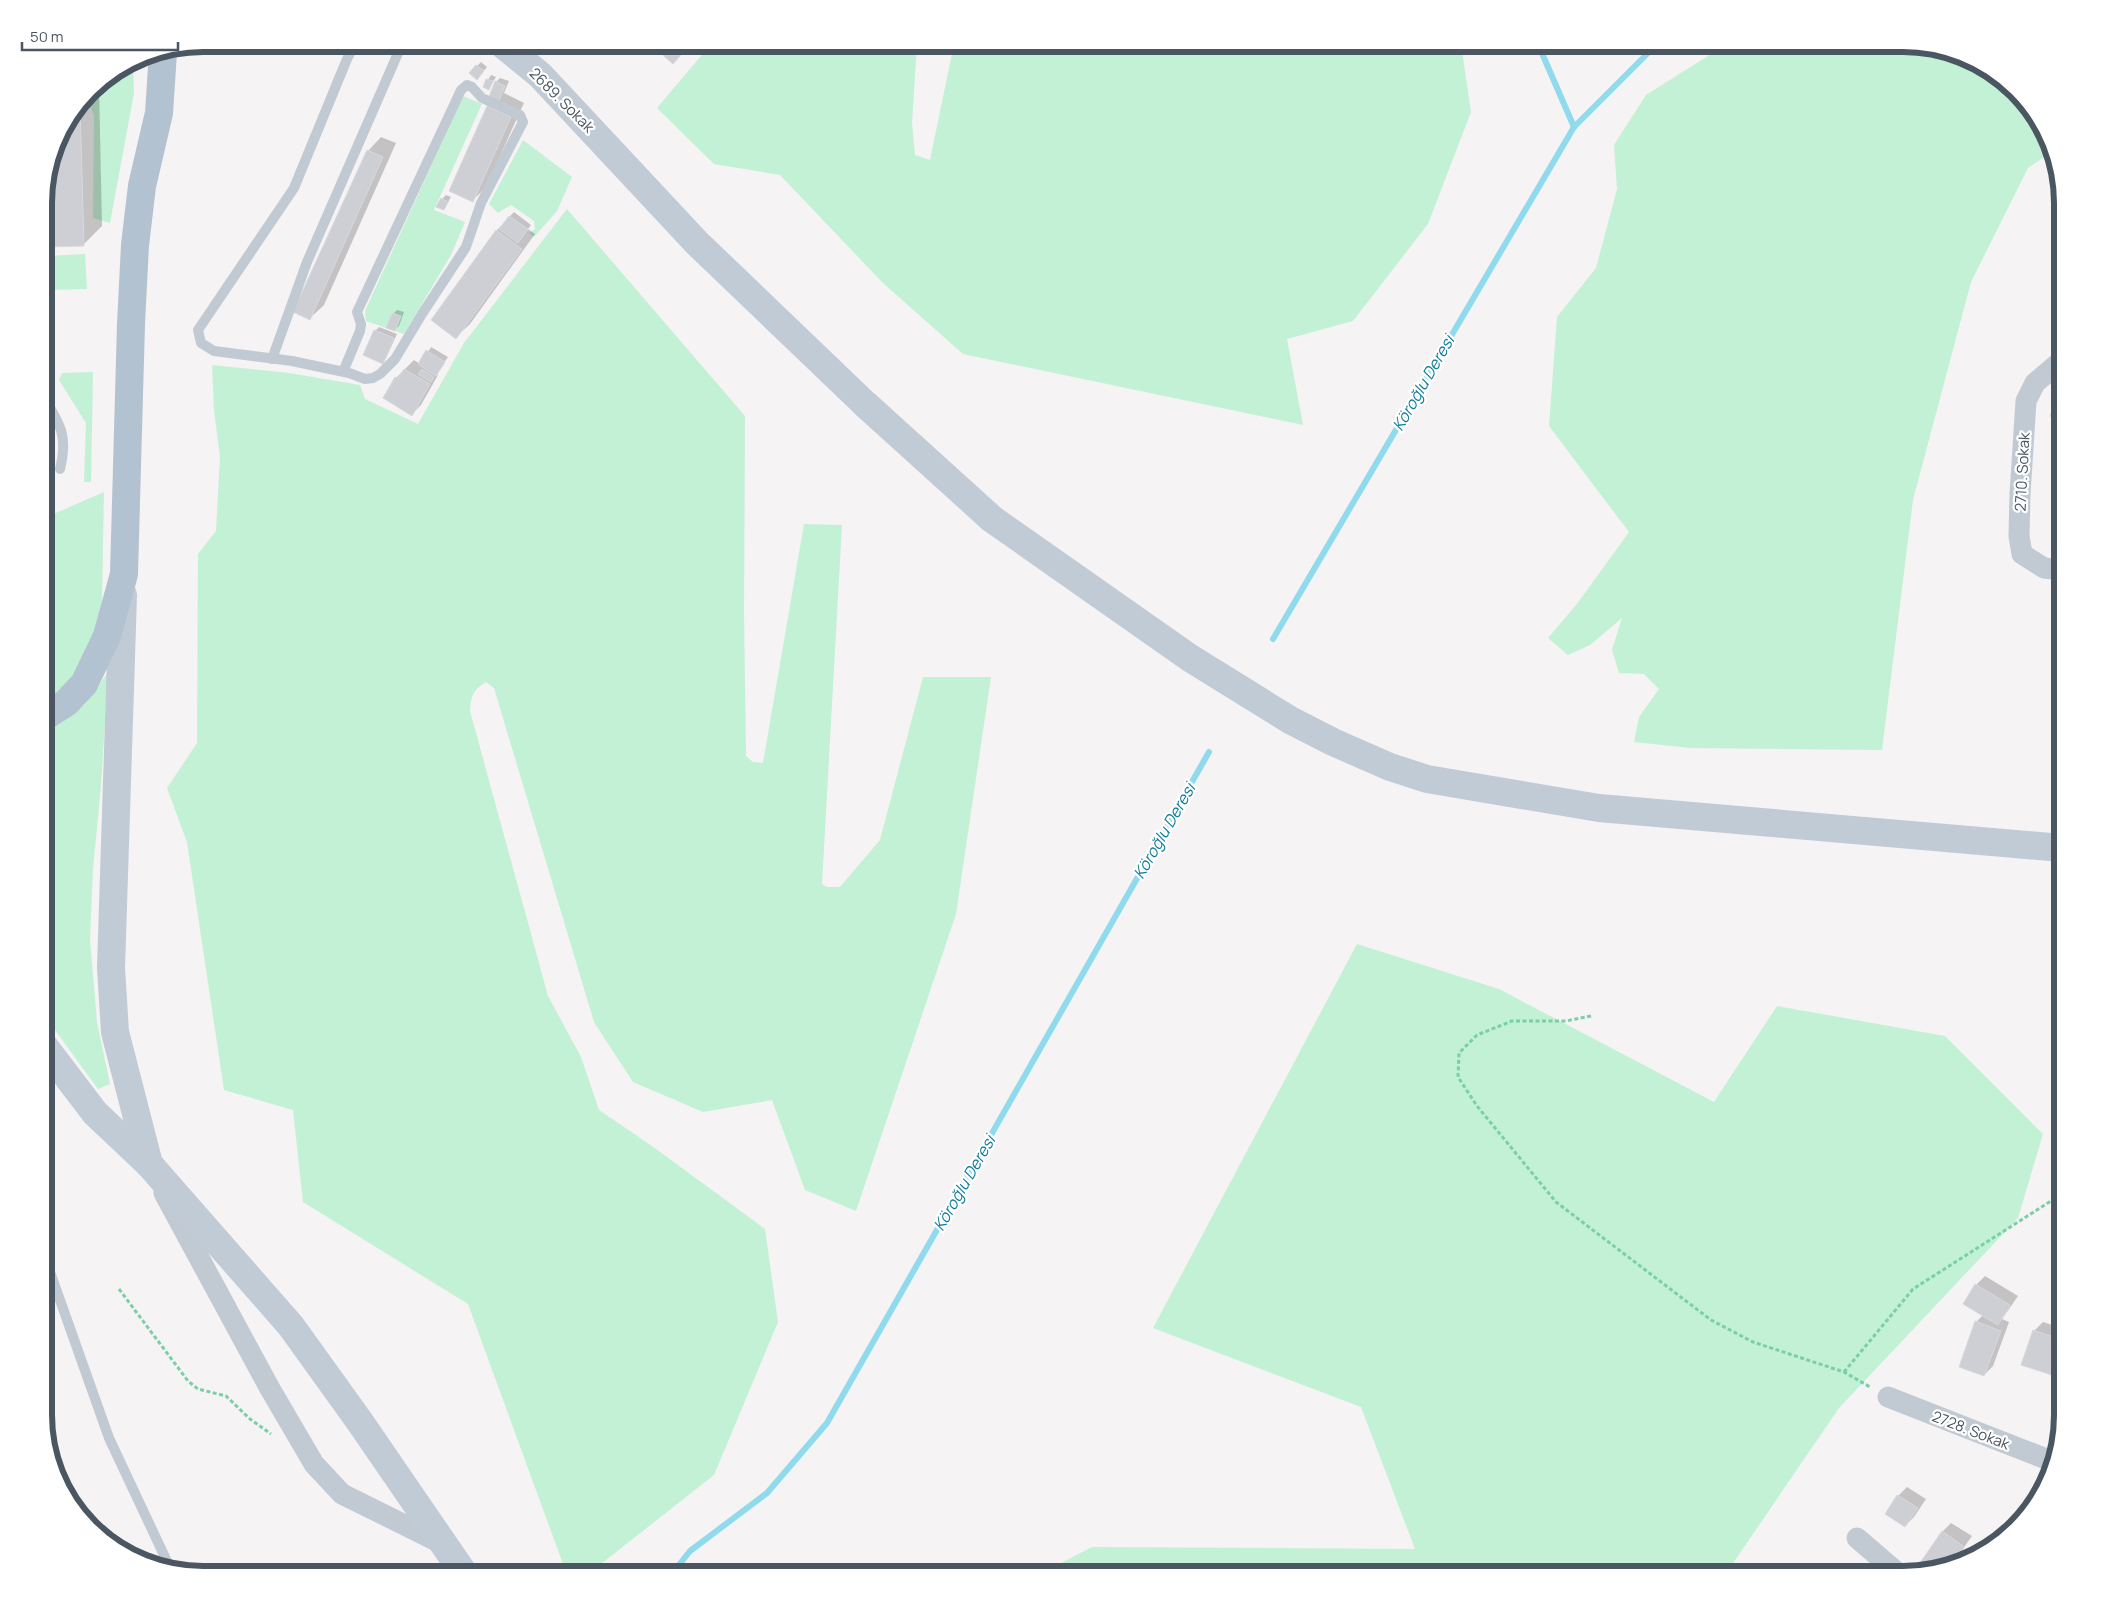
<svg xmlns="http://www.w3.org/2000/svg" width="2106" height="1619" font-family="Manrope,sans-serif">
<rect width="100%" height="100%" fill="#f5f3f3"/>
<g fill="#c3f1d5">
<path d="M711,44H917L912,123L915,155L930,160L954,44H1461L1471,112L1428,224L1353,321L1287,339L1303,425L963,354L883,283L780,175L714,164L657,108Z"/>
<path d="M1727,44H1902L1954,52L2000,77L2046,133L2050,153L2028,168L1971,282L1913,500L1882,750L1690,748L1634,742L1639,717L1659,689L1644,674L1619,673L1612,650L1622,618L1590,645L1568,655L1548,638L1577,604L1629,532L1549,426L1557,317L1596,268L1617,189L1614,145L1646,95Z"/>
<path d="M133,62L134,93L110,223L93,218L94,115L86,97L91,90Z"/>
<path d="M463,96L482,104L434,210L465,222L451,255L404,334L366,321L365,311Z"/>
<path d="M523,140L572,177L557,211L534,237L529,233L535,229L534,221L511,205L498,213L489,204Z"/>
<path d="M567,209L745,416L744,613L746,756L753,762L763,763L804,524L842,525L822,884L827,887H840L880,840L923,677H991L956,914L856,1211L805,1190L772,1100L703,1112L633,1082L594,1022L494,688L486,682C473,690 471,696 470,711L548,996L581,1057L599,1110L652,1146L765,1229L778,1322L714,1475L587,1575H567L468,1304L303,1202L293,1110L224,1090L187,842L167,788L197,743L198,554L216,531L220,457L214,410L212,365L289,373L360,385L365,399L418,424L464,343Z"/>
<path d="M85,254L87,289L49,290L48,256Z"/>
<path d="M93,372L91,482H84L86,423L59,380L62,373Z"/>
<path d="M104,492L102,601L97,639L72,682L44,703V518Z"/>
<path d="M108,672L101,786L93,869L90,939L97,1022L110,1084L98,1089L44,1015V731L84,705Z"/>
<path d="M1357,944L1499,989L1714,1102L1777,1006L1945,1036L2043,1134L2018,1218L1839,1408L1725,1575H1038L1092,1547L1415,1549L1361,1407L1153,1328Z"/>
</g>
<g fill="#0003">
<path d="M667,44H691L682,54L660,51Z"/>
<path d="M481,62L487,67L481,74L477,66Z"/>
<path d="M491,75L496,77L489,88L484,86Z"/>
<path d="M500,78L509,81L504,93L524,103L486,187L472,201L450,191L488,106L496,98V82Z"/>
<path d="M99,86L102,226L83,245L60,133L91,90Z"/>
<path d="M381,137L396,143L324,305L310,318L368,151Z"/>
<path d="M446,195L451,197L444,209L442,199Z"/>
<path d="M514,212L531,225L528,229L535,234L470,324L456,337L432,320L497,230Z"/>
<path d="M397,310L404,312L399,326L394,330L393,314Z"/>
<path d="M379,327L397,334L386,358L382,362L375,331Z"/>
<path d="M431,347L448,357L436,374L438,375L421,405L412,414L396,378L414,360L420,364Z"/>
<path d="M2062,397V421L2051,416Z"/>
<path d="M44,471L53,487L44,496Z"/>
<path d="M1985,1276L2018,1296L2002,1319L2009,1322L1993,1366L1984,1375L1976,1322L1983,1315L1976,1285Z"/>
<path d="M2043,1322L2062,1328L2061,1377L2034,1331Z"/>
<path d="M1907,1487L1926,1499L1914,1517L1905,1526L1898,1496Z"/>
<path d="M1951,1523L1972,1536L1953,1563L1931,1568L1942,1532Z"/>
</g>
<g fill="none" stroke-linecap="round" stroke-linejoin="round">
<g stroke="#90daee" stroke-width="6">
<path d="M1538,44L1574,127"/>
<path d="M1273,639L1574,127L1657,44"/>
<path d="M671,1575L690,1551L767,1493L827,1423L1209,752"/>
</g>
</g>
<g fill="#cdcfd5" stroke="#d7d9de">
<path d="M644,44H662L655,52Z"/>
<path d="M665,44H685L688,47L673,64L658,51Z"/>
<path d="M476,65L484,71L477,80L469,73Z"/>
<path d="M486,79L493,81L489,90L483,87Z"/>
<path d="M495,81L505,86L499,101L489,97Z"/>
<path d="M80,105L84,246L44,247V194L60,133Z"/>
<path d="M487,106L511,117L473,202L449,191Z"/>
<path d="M367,150L383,157L310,320L293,312Z"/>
<path d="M441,198L448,202L444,210L436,207Z"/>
<path d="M509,216L528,229L518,243L499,229Z"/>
<path d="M496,230L522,249L456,339L431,320Z"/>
<path d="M392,313L401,316L395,331L386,328Z"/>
<path d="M374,330L394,338L383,364L363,355Z"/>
<path d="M426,350L445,362L436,376L418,364Z"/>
<path d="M404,369L430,384L412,416L383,398L395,377L398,379Z"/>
<path d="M422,369L434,377L431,382L418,374Z"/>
<path d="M2058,399L2062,402V422L2050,416Z"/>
<path d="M2062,509V531L2052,517Z"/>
<path d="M1975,1284L2010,1305L1998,1325L1963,1304Z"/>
<path d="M1975,1321L2001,1331L1984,1376L1959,1367Z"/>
<path d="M2033,1330L2062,1340L2061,1378L2021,1365Z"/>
<path d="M1897,1495L1918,1508L1905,1527L1885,1514Z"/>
<path d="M1942,1531L1963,1546L1951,1564L1930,1569L1920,1563Z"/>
</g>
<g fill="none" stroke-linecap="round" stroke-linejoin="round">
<g stroke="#7ad0a6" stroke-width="3" stroke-dasharray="4 2.5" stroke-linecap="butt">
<path d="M1591,1016L1566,1021H1512L1477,1035L1459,1053L1458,1077L1477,1106L1556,1202L1711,1320L1753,1342L1844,1372L1870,1387"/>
<path d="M119,1289L188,1381L198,1389L226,1396L250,1419L271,1434"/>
<path d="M1844,1372L1913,1289L2062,1194"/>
</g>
<g stroke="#c1cad2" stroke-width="10">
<path d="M272,359L307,262L402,44"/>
<path d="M343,372L360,331L361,324L357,312L461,90L467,85L472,87L482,98L520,115L523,122L481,203L466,247L422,314L395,359L380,374L373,378L365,379L349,373L292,361L214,351L201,343L198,330L294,188L347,59L355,44"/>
<path d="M44,398C61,425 68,437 60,469"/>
<path d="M44,1255L109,1438L171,1570"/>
</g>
<g stroke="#c1cad2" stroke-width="21">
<path d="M2062,360L2035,383L2026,401L2020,494L2019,536L2022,554L2044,568L2062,570"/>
<path d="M164,1193L269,1387L314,1464L342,1494L443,1544"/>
<path d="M1888,1397L2054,1462"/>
<path d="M1857,1538L1900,1575"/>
</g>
<g stroke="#c1cbd6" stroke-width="28">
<path d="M502,44L540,75L697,243L865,404L992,519L1190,658L1290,720L1333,742L1390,767L1427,779L1599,808L2062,848"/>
<path d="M123,595L111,968L115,1032L149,1164"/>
<path d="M44,1046L95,1113L149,1164L291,1326L360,1422L465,1575"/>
</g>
<path stroke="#b3c2d1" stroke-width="28" d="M44,717L66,703L84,684L107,636L124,574L131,324L135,245L142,186L159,113L163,52"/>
</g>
<g text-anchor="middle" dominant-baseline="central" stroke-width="4.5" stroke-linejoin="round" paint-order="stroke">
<g font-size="15" fill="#4a5661" stroke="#fff">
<text transform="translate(562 100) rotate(45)">2689. Sokak</text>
<text transform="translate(2022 472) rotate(-87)">2710. Sokak</text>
<text transform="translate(1971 1430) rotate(21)">2728. Sokak</text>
</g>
<g font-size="16" font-style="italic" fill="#0c7c9b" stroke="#fff">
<text transform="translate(1423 383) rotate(-60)">Köroğlu Deresi</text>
<text transform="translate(1164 831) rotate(-60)">Köroğlu Deresi</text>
<text transform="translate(964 1183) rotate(-60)">Köroğlu Deresi</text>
</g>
</g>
<path d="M0 0H2106V1619H0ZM203 52H1903A151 151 0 0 1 2054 203V1415A151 151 0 0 1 1903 1566H203A151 151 0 0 1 52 1415V203A151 151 0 0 1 203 52Z" fill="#fff" fill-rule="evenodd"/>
<path fill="none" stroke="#4a5661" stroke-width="6" d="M203 52H1903A151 151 0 0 1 2054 203V1415A151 151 0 0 1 1903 1566H203A151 151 0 0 1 52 1415V203A151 151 0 0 1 203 52Z"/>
<path d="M22 42v8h156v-8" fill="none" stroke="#4a5661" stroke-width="2.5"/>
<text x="30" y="42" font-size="15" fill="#4a5661" stroke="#ffffff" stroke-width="4" paint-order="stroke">50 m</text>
</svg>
